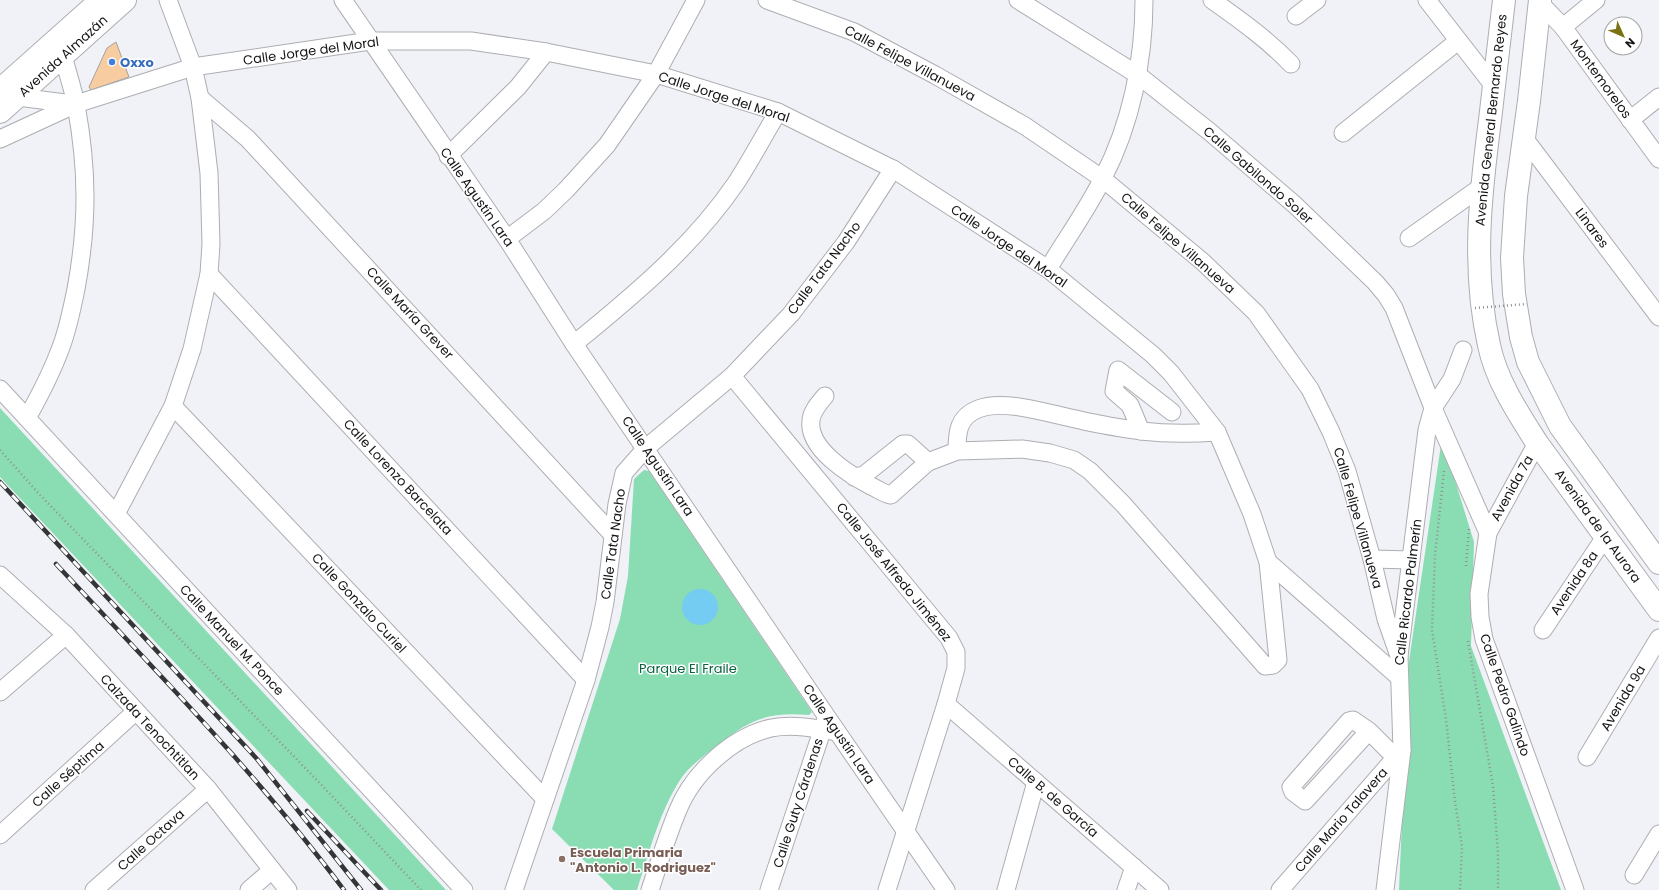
<svg xmlns="http://www.w3.org/2000/svg" width="1659" height="890" font-family="Poppins,sans-serif">
<rect width="100%" height="100%" fill="#f0f2f7"/>
<g fill="#8addb3">
<path d="M0,408L446,890H389L0,477Z"/>
<path d="M1442,438L1474,542L1471,646L1561,890H1399L1409,661Z"/>
<path d="M644,470L649,471L812,712L809,715C768,712 750,719 718,745C705,755 689,766 680,780C659,813 649,853 637,890H614L552,829L620,619L628,576L634,479Z"/>
</g>
<circle fill="#74ccf3" cx="700" cy="607" r="18"/>
<path fill="#f7cca0" stroke="#a4a19e" d="M116,42L129,77L91,90L89,87L107,48Z"/>
<g fill="none" stroke-linecap="round" stroke-linejoin="round">
<g stroke="#acaeb2" stroke-width="19">
<g id="minor">
<path d="M343,0L507,239L574,344L827,717L946,890"/>
<path d="M767,0L854,32L935,75L1025,126L1103,179L1203,262L1256,313L1310,389L1331,432L1347,471L1372,559L1386,619L1399,656"/>
<path d="M1018,0L1138,75L1210,132L1295,205L1375,282L1386,295L1394,308L1433,408L1488,533L1479,594L1480,617L1484,639L1575,890"/>
<path d="M1212,0C1240,20 1267,39 1291,64"/>
<path d="M1427,0L1493,85"/>
<path d="M1540,3L1563,27L1659,159"/>
<path d="M1296,16L1317,0"/>
<path d="M1563,27L1596,0"/>
<path d="M18,97L73,104"/>
<path d="M200,98L248,139L613,535"/>
<path d="M1630,120L1659,97"/>
<path d="M1343,133L1458,41"/>
<path d="M0,139L76,104L193,67L370,41H471L546,52L656,74L778,112L893,169L1048,269L1153,355L1171,373L1217,432L1252,514L1268,562L1278,660L1273,665L1265,666L1123,504L1090,471L1074,460L1050,453L1022,449L957,451L928,462L908,444H903L864,475L854,477"/>
<path d="M1525,139L1659,317"/>
<path d="M448,156L518,87L546,52"/>
<path d="M1409,238L1481,187"/>
<path d="M507,239L544,211L566,190L607,145L656,74L696,0"/>
<path d="M1048,269C1066,239 1087,210 1103,178C1131,124 1144,61 1144,0"/>
<path d="M209,274L586,680"/>
<path d="M574,344C633,296 693,246 736,183C751,160 764,135 778,112"/>
<path d="M732,376L949,638L956,652V668L946,704L887,890"/>
<path d="M0,389L464,890"/>
<path d="M825,396C819,403 812,411 811,420C807,449 850,475 871,486C878,489 884,494 891,495L928,462"/>
<path d="M173,406L545,799"/>
<path d="M27,418C40,395 52,372 61,347C68,329 72,308 76,289C88,224 88,170 76,105C73,88 67,72 63,55"/>
<path d="M1141,431L1130,405L1114,391L1118,370L1172,412"/>
<path d="M957,451C957,432 958,417 978,409C1005,398 1052,415 1080,420C1100,425 1121,428 1141,431C1166,434 1191,434 1217,432"/>
<path d="M116,514L173,406L192,349L209,274L211,244L209,173L200,98L193,67L168,0"/>
<path d="M1488,533L1537,443"/>
<path d="M1372,559L1411,560"/>
<path d="M1268,562L1399,677"/>
<path d="M0,575L66,635L208,789L288,890"/>
<path d="M1543,630L1605,537"/>
<path d="M0,692L66,635"/>
<path d="M946,704L1160,890"/>
<path d="M1369,731L1353,720L1349,721L1291,787L1293,792L1305,801L1369,731L1395,757"/>
<path d="M1587,757L1659,638"/>
<path d="M0,835L135,712"/>
<path d="M1634,875L1659,834"/>
<path d="M94,890L208,789"/>
<path d="M249,890L272,870"/>
<path d="M514,890L586,680L600,627L605,602L617,504L624,473L646,448L732,376L791,314L846,242L893,169"/>
<path d="M650,890C659,863 667,836 678,810C693,773 732,737 771,728C793,724 815,728 837,732"/>
<path d="M769,890L826,719"/>
<path d="M1006,890L1036,782"/>
<path d="M1126,890L1134,867"/>
<path d="M1280,890L1402,750"/>
<path d="M1385,890L1402,750L1399,656L1427,430L1433,408L1452,379L1463,350"/>
</g>
</g>
<g stroke="#acaeb2" stroke-width="24">
<g id="major">
<path d="M1504,0C1499,40 1495,80 1490,120C1480,196 1472,270 1489,345C1496,380 1518,413 1537,443L1659,610"/>
<path d="M1540,0L1529,101L1516,196L1512,258L1514,294L1521,337L1528,362L1560,426L1659,563"/>
<path d="M0,90L101,0"/>
<path d="M0,112L125,0"/>
</g>
</g>
<g stroke="#8e9093" stroke-width="2.5" stroke-dasharray="1 3" stroke-linecap="butt">
<path d="M0,450L40,495L311,774L421,890"/>
<path d="M1444,471L1435,555L1432,630L1446,719L1455,802L1462,846L1460,890"/>
<path d="M1466,566L1469,529"/>
<path d="M1468,641L1493,786L1498,853V890"/>
</g>
<use href="#minor" stroke="#fff" stroke-width="17"/>
<use href="#major" stroke="#fff" stroke-width="22"/>
<g stroke="#343537" stroke-width="4.5">
<g id="rail">
<path d="M0,482L257,759L361,890"/>
<path d="M56,564C155,670 257,774 344,890"/>
<path d="M307,811L381,890"/>
</g>
</g>
<use href="#rail" stroke="#fff" stroke-width="3" stroke-dasharray="9" stroke-linecap="butt"/>
<path stroke="#8e9093" stroke-width="2.5" stroke-dasharray="1 3" stroke-linecap="butt" d="M1475,308L1527,304"/>
</g>
<circle fill="#3f7fe0" stroke="#fff" stroke-width="1.5" cx="112" cy="62" r="4"/>
<circle fill="#8d6e63" stroke="#fff" stroke-width="1.5" cx="562" cy="859" r="4"/>
<g text-anchor="middle" dominant-baseline="central" stroke-width="3" stroke-linejoin="round" paint-order="stroke">
<g font-size="13" fill="#141416" stroke="#fff">
<text transform="translate(311 51) rotate(-8)">Calle Jorge del Moral</text>
<text transform="translate(63 56) rotate(-42)">Avenida Almazán</text>
<text transform="translate(910 63) rotate(28)">Calle Felipe Villanueva</text>
<text transform="translate(1601 79) rotate(54)">Montemorelos</text>
<text transform="translate(724 97) rotate(18)">Calle Jorge del Moral</text>
<text transform="translate(1491 120) rotate(-84)">Avenida General Bernardo Reyes</text>
<text transform="translate(1258 175) rotate(41)">Calle Gabilondo Soler</text>
<text transform="translate(477 197) rotate(55)">Calle Agustín Lara</text>
<text transform="translate(1592 228) rotate(53)">Linares</text>
<text transform="translate(1178 243) rotate(41)">Calle Felipe Villanueva</text>
<text transform="translate(1009 246) rotate(34)">Calle Jorge del Moral</text>
<text transform="translate(824 268) rotate(-53)">Calle Tata Nacho</text>
<text transform="translate(410 313) rotate(47)">Calle María Grever</text>
<text transform="translate(658 466) rotate(56)">Calle Agustín Lara</text>
<text transform="translate(398 477) rotate(47)">Calle Lorenzo Barcelata</text>
<text transform="translate(1512 488) rotate(-61)">Avenida 7a</text>
<text transform="translate(1358 518) rotate(74)">Calle Felipe Villanueva</text>
<text transform="translate(1598 526) rotate(54)">Avenida de la Aurora</text>
<text transform="translate(613 544) rotate(-82)">Calle Tata Nacho</text>
<text transform="translate(894 572) rotate(51)">Calle José Alfredo Jiménez</text>
<text transform="translate(1574 583) rotate(-56)">Avenida 8a</text>
<text transform="translate(1408 592) rotate(-83)">Calle Ricardo Palmerín</text>
<text transform="translate(359 603) rotate(47)">Calle Gonzalo Curiel</text>
<text transform="translate(232 640) rotate(47)">Calle Manuel M. Ponce</text>
<text transform="translate(1505 695) rotate(71)">Calle Pedro Galindo</text>
<text transform="translate(1623 698) rotate(-59)">Avenida 9a</text>
<text transform="translate(150 727) rotate(47)">Calzada Tenochtitlan</text>
<text transform="translate(839 734) rotate(56)">Calle Agustín Lara</text>
<text transform="translate(68 774) rotate(-42)">Calle Séptima</text>
<text transform="translate(1053 797) rotate(41)">Calle B. de García</text>
<text transform="translate(798 803) rotate(-72)">Calle Guty Cárdenas</text>
<text transform="translate(1341 820) rotate(-49)">Calle Mario Talavera</text>
<text transform="translate(151 840) rotate(-42)">Calle Octava</text>
</g>
<g font-size="13" font-weight="bold" fill="#366cbe" stroke="#fff" text-anchor="start">
<text x="120" y="62">Oxxo</text>
</g>
<g font-size="13" fill="#0b6241" stroke="#fff">
<text x="688" y="668">Parque El Fraile</text>
</g>
<g font-size="13" font-weight="bold" fill="#785e54" stroke="#fff" text-anchor="start">
<text x="570" y="852">Escuela Primaria<tspan x="570" dy="15">"Antonio L. Rodriguez"</tspan></text>
</g>
</g>
<g transform="translate(1623 36) rotate(135)"><circle r="19" fill="#ffffff" stroke="#a1a1a2"/>
<path d="M0-3L7 15L0 10L-7 15Z" fill="#7b7213"/>
<text y="-6" font-size="11" font-weight="bold" text-anchor="middle" fill="#141416">N</text>
</g>
</svg>
